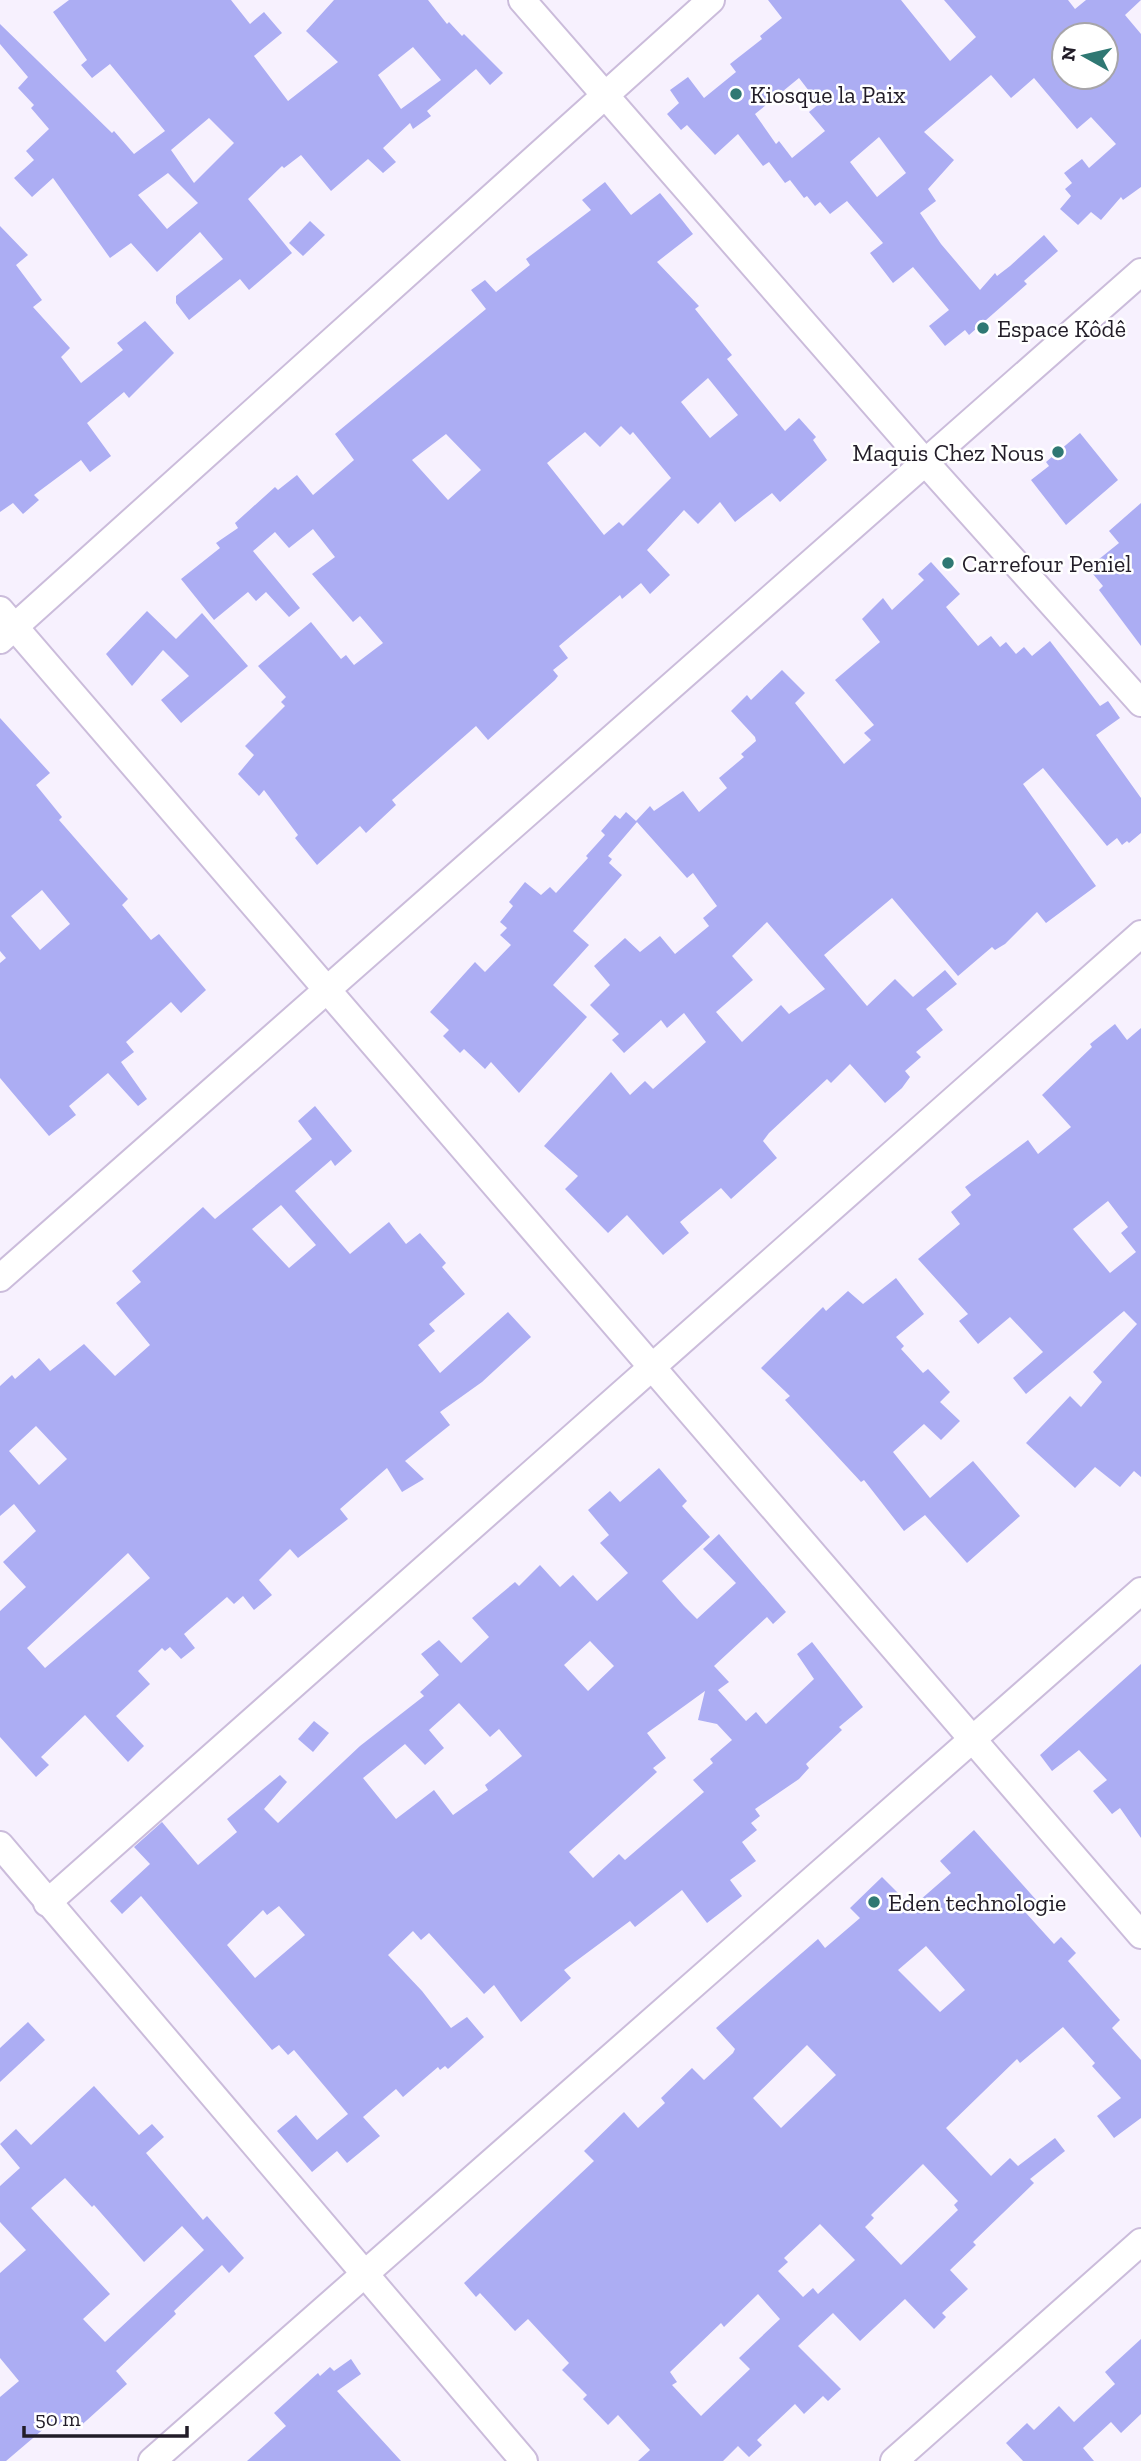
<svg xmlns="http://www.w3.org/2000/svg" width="1141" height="2461" font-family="'Zilla Slab',serif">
<rect width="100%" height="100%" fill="#f7f1fe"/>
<g fill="#acadf3" fill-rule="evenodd">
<path d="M69,0H231L250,24L264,12L282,33L254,56L288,101L338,62L306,31L334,0H428L447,24L449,22L462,36L464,34L503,73L490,85L476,69L427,111L431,116L413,129L410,123L383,148L396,162L383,173L368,159L331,191L301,155L284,168L282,166L248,199L292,253L249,290L240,279L189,320L176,303V296L223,259L200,232L157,272L131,243L110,258L53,178L32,197L14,178L34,160L26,151L49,129L31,108L34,105L18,88L28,77L0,44V24L112,133L114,131L134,154L165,131L110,64L92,78L81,65L87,60L53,12ZM413,47L441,80L401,109L378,75ZM209,118L234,143L194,183L171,150ZM168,173L198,203L167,229L138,195Z"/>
<path d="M768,0H901L950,61L976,37L944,0H1068L1075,9L1086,0H1141L1125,15L1141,34V187L1123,200L1121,197L1101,220L1091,212L1078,225L1060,209L1071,196L1065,189L1072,183L1064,173L1082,159L1089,168L1116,144L1091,117L1077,129L1034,78L1011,98L991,75L924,132L954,160L928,189L936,201L920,213L941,244L980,290L995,273L997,276L1010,266L1044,235L1058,251L1024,281L1027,284L969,335L965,330L945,346L929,326L949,310L913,267L893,283L870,253L883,243L847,201L830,214L820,202L815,206L807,196L804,198L790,180L785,183L769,162L763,166L738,134L715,155L687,125L681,130L667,114L679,103L670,90L688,77L704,98L736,72L730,64L762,39L760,36L782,18ZM1064,35H1106V77H1064ZM799,78L819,104L809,112L825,131L792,158L779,141L776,144L755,114ZM879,137L906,173L877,197L850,162Z"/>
<path d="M605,182L631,215L660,193L682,220L693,234L657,262L699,306L695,309L732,355L727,359L785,431L799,418L816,437L813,440L827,460L780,502L772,493L735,522L720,502L698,524L684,510L647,550L670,575L650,594L641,583L622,599L620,595L559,646L568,658L553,670L558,676L555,680L488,740L476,726L392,800L396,805L366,833L360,826L317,865L295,838L298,835L264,790L259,796L238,774L254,755L245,746L285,706L281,702L286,697L258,666L311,622L341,659L346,655L354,665L383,643L360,616L353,622L312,574L335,557L313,529L289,548L275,532L253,551L300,608L289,617L266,592L256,601L248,592L214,620L181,579L220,548L216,543L238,528L235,523L275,487L278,490L297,475L313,495L354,460L335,434L486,309L471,290L485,280L496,292L530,265L526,259L591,210L582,200ZM708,378L738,415L710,438L681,402ZM621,426L630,435L633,432L671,478L623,526L619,522L604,535L547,463L585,432L600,447ZM446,434L481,470L448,500L412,460Z"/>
<path d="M310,221L325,235L303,256L289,243Z"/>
<path d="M0,226L28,255L16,265L42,300L33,307L70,348L61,357L81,383L123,350L117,343L145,321L174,353L129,398L124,392L87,423L111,456L90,472L81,460L34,495L39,500L23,514L13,503L0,512Z"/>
<path d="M1080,433L1118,480L1066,525L1031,480L1049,466L1046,462Z"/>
<path d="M1141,503V646L1099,590L1103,586L1088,568L1119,543L1109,531Z"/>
<path d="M931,562L960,594L946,607L978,646L991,636L1000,647L1006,642L1016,654L1024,647L1032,656L1050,641L1100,706L1108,701L1120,718L1096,735L1141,798V833L1129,843L1127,841L1122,845L1117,838L1107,846L1043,768L1023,784L1096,886L1046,923L1037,912L1005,944L995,950L992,947L958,976L892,898L824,955L867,1006L895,979L913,997L945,970L957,984L926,1009L943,1030L916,1052L921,1057L905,1071L910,1077L902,1088L885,1103L850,1064L831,1083L827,1079L769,1133L763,1141L777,1158L731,1199L721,1188L680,1222L689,1233L663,1255L627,1215L608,1233L565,1189L578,1176L544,1146L611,1072L630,1095L645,1081L653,1089L706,1042L684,1013L667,1028L661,1020L624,1053L612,1040L619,1034L590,1005L610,985L594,966L625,938L640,952L660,936L675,954L709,926L703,918L717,906L693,873L687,878L637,822L608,856L612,859L609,863L622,875L573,931L589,945L553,985L587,1017L519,1093L491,1062L485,1069L464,1049L460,1053L443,1036L449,1030L430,1012L475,962L485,972L511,945L500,935L507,928L500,922L513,906L509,902L525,882L541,895L550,887L556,893L588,858L586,856L605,835L601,831L615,815L620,819L626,812L636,821L650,806L654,811L683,791L699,812L727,788L719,778L744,757L741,754L756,741L755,737L731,711L747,695L751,700L782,670L805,693L795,703L844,764L871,740L864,733L874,725L835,680L880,642L862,619L883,598L892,610L924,580L918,574ZM767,922L825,989L789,1014L781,1005L742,1042L716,1012L753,980L732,956Z"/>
<path d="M147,611L176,639L202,613L248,666L181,723L161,700L189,676L163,650L132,686L106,654Z"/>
<path d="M0,718L50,773L36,785L62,817L59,820L128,899L122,905L151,940L159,934L206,990L181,1013L171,1002L126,1042L134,1052L121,1062L147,1099L138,1106L108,1073L69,1106L76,1115L49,1136L0,1078V963L6,958L0,951ZM42,890L70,924L40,950L11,916Z"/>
<path d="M1115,1024L1127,1040L1141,1028V1477L1134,1471L1120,1487L1095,1467L1075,1488L1026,1443L1070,1396L1081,1407L1102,1382L1093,1372L1137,1324L1124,1311L1026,1394L1013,1378L1043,1352L1010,1317L978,1344L959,1321L968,1314L918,1259L960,1224L951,1212L971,1195L965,1187L1028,1140L1038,1154L1071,1127L1042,1095L1092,1047L1090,1044ZM1108,1201L1128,1227L1121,1233L1136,1252L1110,1273L1073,1229Z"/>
<path d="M315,1106L352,1151L335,1166L331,1160L295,1191L350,1254L389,1222L406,1244L420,1233L446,1263L442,1267L465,1294L429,1324L435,1331L418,1345L440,1373L508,1312L531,1337L482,1382L440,1412L450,1425L405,1461L424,1479L402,1492L387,1468L340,1509L348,1519L298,1558L290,1549L259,1580L272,1595L254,1610L243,1596L234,1604L227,1597L184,1634L195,1648L181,1659L170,1647L165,1651L162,1648L138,1671L150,1684L116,1716L144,1746L128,1762L85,1715L41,1757L49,1765L36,1777L0,1737V1611L26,1587L3,1562L36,1531L14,1504L0,1516V1386L12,1375L15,1379L39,1358L50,1371L84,1344L115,1376L150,1345L116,1303L141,1282L132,1271L203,1207L215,1219L312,1139L298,1121ZM281,1205L316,1245L289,1268L252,1229ZM36,1426L67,1459L39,1485L9,1451ZM128,1553L150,1578L45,1668L27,1648Z"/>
<path d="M896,1278L924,1314L896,1337L904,1346L901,1349L923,1373L928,1369L950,1392L940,1402L960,1421L941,1440L924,1424L893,1452L930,1498L973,1461L1020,1516L967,1563L925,1515L904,1531L864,1480L861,1482L785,1400L790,1396L761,1368L823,1307L826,1311L848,1291L863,1304Z"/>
<path d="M659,1468L687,1501L682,1506L710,1537L662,1581L684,1606L697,1619L736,1583L703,1549L719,1534L786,1612L773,1624L767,1617L714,1666L729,1682L718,1690L746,1721L756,1712L766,1724L814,1679L797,1654L812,1642L863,1707L839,1727L842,1730L806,1764L809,1768L799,1779L755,1809L760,1816L751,1823L757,1830L742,1842L756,1861L730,1880L742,1896L707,1923L682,1890L635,1927L630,1921L564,1970L571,1978L521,2022L494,1985L484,1994L429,1933L421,1940L413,1931L388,1955L422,1991L451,2028L467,2017L484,2037L448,2069L445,2066L440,2070L438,2067L403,2097L396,2089L363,2117L380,2136L347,2163L337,2151L312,2172L277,2131L296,2115L317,2140L348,2114L294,2050L288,2055L279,2045L272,2050L141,1896L122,1914L110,1901L150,1864L134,1847L162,1822L198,1865L237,1832L227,1819L280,1775L287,1782L264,1809L278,1823L360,1746L424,1696L420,1692L439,1675L421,1654L439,1640L461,1663L489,1637L472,1618L515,1582L519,1586L540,1565L560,1587L573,1575L597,1601L628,1573L600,1543L609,1535L588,1510L610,1491L620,1502ZM590,1641L614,1666L588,1691L564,1665ZM705,1691L698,1720L717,1724L732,1740L710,1759L713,1763L693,1780L704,1792L625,1860L619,1854L593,1878L569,1852L657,1772L653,1768L666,1758L647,1733ZM459,1703L490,1737L499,1729L522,1756L485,1785L488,1790L453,1815L434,1790L396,1819L363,1778L405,1744L425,1765L444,1748L429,1730ZM279,1906L305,1935L255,1978L227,1945L263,1910L267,1915Z"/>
<path d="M1141,1664V1838L1120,1808L1112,1814L1093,1791L1107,1780L1079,1750L1052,1771L1040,1755Z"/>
<path d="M314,1721L329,1733L313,1752L298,1739Z"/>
<path d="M974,1830L1038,1902L1026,1913L1054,1944L1061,1937L1076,1953L1068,1961L1120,2020L1112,2028L1141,2060V2118L1114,2138L1097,2116L1121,2098L1092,2066L1095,2063L1063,2027L1020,2063L1017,2059L946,2128L991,2176L1010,2158L1018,2166L1055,2138L1065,2151L1030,2179L1034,2183L973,2242L976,2245L950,2270L968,2289L942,2313L946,2317L934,2329L905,2299L860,2341L833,2313L798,2346L841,2389L828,2401L823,2396L804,2414L795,2404L757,2440L762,2445L749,2457L738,2446L723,2461H638L650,2450L618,2415L608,2425L583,2399L587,2395L562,2370L569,2363L528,2319L515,2331L480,2293L476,2297L464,2283L594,2161L584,2151L624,2112L638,2128L665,2103L661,2098L692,2068L704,2080L733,2053L735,2049L716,2028L818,1939L825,1948L860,1918L850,1908L882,1877L912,1907L951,1873L940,1861ZM926,1946L965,1990L940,2012L898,1970ZM807,2045L836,2075L781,2128L753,2098ZM923,2164L958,2201L954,2205L958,2210L901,2265L865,2227L874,2218L871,2215ZM820,2224L855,2260L818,2294L813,2288L803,2297L778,2271L788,2262L784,2258ZM758,2294L780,2319L739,2358L750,2369L701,2416L672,2385L677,2382L670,2372L721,2323L724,2327Z"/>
<path d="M28,2022L45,2040L0,2082V2048Z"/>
<path d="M94,2086L139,2135L152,2124L164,2137L146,2153L203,2220L207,2216L244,2258L229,2273L222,2265L174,2311L176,2314L116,2371L127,2384L76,2430L66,2418L57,2426L53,2421L6,2461H0V2397L19,2381L0,2358V2273L26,2250L0,2222V2186L20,2168L0,2144L16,2129L31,2145ZM65,2178L92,2207L94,2205L144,2262L182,2226L204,2250L105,2342L83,2319L110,2294L31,2208Z"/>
<path d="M1141,2339V2414L1121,2433L1111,2422L1083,2448L1094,2461H1023L1006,2443L1027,2423L1034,2430L1059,2406L1074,2422L1115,2384L1105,2372Z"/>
<path d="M351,2359L361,2374L337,2391L401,2461H247L286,2426L274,2413L318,2373L320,2376L330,2367L334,2371Z"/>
</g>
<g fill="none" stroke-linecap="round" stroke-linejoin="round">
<g stroke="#cbbcdb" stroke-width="30">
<g id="minor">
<path d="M522,0L925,462L1141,703"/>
<path d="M0,610L1141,1935"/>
<path d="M0,640L711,0"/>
<path d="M0,1278L1141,272"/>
<path d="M0,1845L524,2461"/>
<path d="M47,1903L1141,934"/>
<path d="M152,2461L1141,1591"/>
<path d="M894,2461L1141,2242"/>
</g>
</g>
<use href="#minor" stroke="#fff" stroke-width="26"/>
</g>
<g fill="#2f7873" stroke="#fff" stroke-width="2.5">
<circle cx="736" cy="94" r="7"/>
<circle cx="983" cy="328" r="7"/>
<circle cx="1058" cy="452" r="7"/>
<circle cx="948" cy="563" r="7"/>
<circle cx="874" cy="1902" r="7"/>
</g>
<g text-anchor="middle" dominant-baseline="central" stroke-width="5" stroke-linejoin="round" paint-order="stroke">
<g font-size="24" fill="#221d28" stroke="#fff" text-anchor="start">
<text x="750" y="94">Kiosque la Paix</text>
<text x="997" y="328">Espace Kôdê</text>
<text x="1044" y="452" text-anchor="end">Maquis Chez Nous</text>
<text x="962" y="563">Carrefour Peniel</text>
<text x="888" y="1902">Eden technologie</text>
</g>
</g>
<g transform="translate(1085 56) rotate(278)"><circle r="33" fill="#ffffff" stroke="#a7a5a9" stroke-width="2"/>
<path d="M0-5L12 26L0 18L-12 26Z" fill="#2f7873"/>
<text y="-10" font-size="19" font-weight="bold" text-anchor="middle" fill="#221d28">N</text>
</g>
<path d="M24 2426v10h163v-10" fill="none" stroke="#221d28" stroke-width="3.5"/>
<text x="35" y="2426" font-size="21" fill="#221d28" stroke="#ffffff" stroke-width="5" paint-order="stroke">50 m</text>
</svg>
